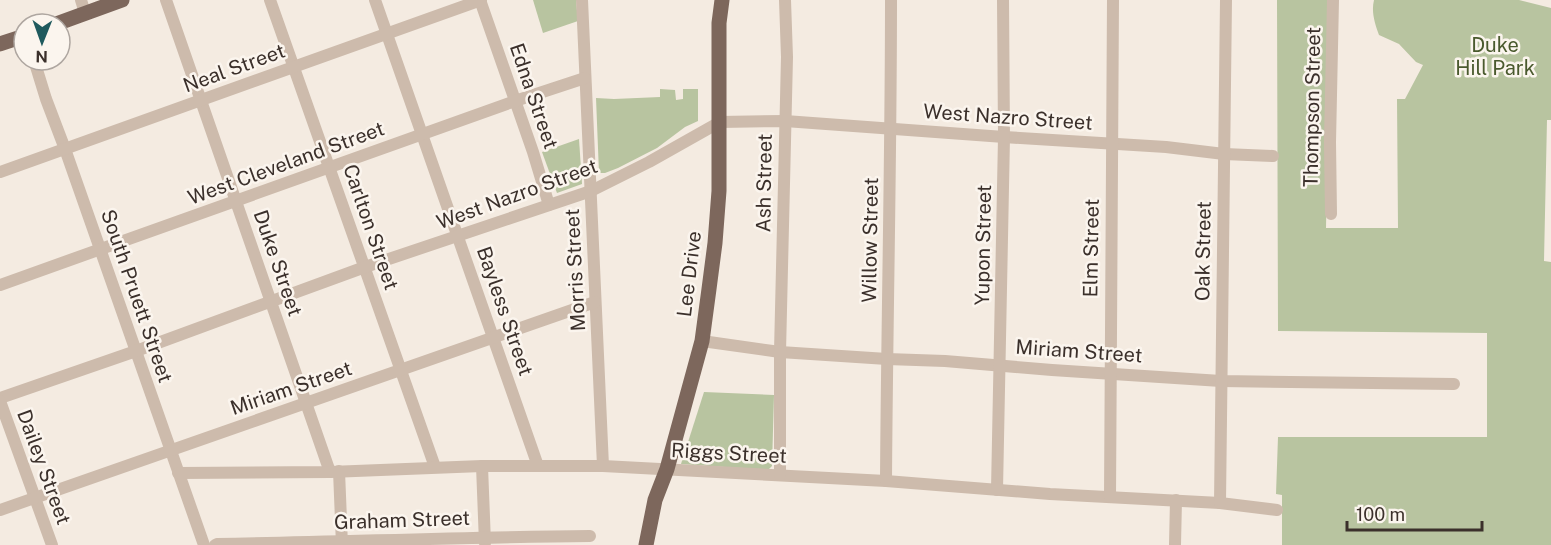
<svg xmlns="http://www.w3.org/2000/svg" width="1551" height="545" font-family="'Public Sans',sans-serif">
<rect width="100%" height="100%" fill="#f4ebe1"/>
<g fill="#b8c4a0">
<path d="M533,0H576L578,21L543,33Z"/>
<path d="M1277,0H1330L1326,228H1398L1397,99H1405L1423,65L1416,62L1399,44L1379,35C1375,24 1371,12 1374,0H1519L1551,8V120H1547L1544,261L1551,262V545H1282V495L1276,494L1278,437H1487V333L1278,331Z"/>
<path d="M660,89L675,90L676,100L683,99V89H698V121L685,127L657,148L618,168L605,173H599L596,98L614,99L660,97Z"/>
<path d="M579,139L582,184L557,193L542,152Z"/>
<path d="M704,392L774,395L772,466L768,470L681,464Z"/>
</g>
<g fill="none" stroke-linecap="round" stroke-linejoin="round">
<g stroke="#cdbbac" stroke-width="12">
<path d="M81,0L85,13"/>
<path d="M166,0L330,472"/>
<path d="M270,0L435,467"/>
<path d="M375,0L538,466"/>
<path d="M480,0L533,152L549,205"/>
<path d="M582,0L603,466"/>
<path d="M34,60L46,99L65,149L204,545"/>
<path d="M0,172L481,0"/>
<path d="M1331,214L1330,142L1333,0"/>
<path d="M0,285L515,101L585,78"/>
<path d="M702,341L780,352L887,359L945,361L1052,370L1221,381L1454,384"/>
<path d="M0,398L136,351L365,267L591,191L649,162L720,122L785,121L1004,137L1166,147L1224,154L1273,156"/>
<path d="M0,401L52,545"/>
<path d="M482,466L485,543"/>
<path d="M339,471L342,545"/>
<path d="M178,473L330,472L482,466H603L886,481L1050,494L1220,503L1277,510"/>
<path d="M780,475V352L787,57L785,0"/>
<path d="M886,481C887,321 891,160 891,0"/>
<path d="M997,490L1004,137L1003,0"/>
<path d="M1110,497L1113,0"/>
<path d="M1220,503L1226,0"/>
<path d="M0,510L595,302"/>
<path d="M215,545L217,544C341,542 466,537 590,536"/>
<path d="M1175,545L1176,500"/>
</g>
<g stroke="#7d675c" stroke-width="15">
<path d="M56,24L122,0"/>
<path d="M0,44L24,36"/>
<path d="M646,545L655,500L667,469L702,341L709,289L715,243L719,191V23L722,0"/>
</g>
</g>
<g text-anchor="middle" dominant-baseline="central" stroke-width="5" stroke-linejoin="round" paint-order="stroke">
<g font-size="20" fill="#4a5a2e" stroke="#fbf5ee">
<text x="1495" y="45">Duke<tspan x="1495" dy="23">Hill Park</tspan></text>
</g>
<g font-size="20" fill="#3b302b" stroke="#fbf5ee">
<text transform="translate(234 68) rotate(-20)">Neal Street</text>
<text transform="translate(534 96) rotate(71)">Edna Street</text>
<text transform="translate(1312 107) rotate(-89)">Thompson Street</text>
<text transform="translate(1008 117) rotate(4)">West Nazro Street</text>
<text transform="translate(286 163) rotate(-20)">West Cleveland Street</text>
<text transform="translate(764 183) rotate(-89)">Ash Street</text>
<text transform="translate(517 194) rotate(-20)">West Nazro Street</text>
<text transform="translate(371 227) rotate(71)">Carlton Street</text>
<text transform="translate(870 240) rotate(-89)">Willow Street</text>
<text transform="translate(983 245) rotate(-89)">Yupon Street</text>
<text transform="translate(1091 248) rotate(-89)">Elm Street</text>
<text transform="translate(1203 251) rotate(-89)">Oak Street</text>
<text transform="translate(278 263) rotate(71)">Duke Street</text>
<text transform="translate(575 270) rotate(-93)">Morris Street</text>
<text transform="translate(689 274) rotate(-83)">Lee Drive</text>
<text transform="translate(137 296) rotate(71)">South Pruett Street</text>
<text transform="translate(505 311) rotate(71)">Bayless Street</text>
<text transform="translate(1079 351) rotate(4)">Miriam Street</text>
<text transform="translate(291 388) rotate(-19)">Miriam Street</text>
<text transform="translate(729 453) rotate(3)">Riggs Street</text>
<text transform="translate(44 467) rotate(70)">Dailey Street</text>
<text transform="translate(402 520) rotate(-2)">Graham Street</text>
</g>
</g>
<g transform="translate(42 42) rotate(181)"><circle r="28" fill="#fbf5ee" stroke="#aea6a0" stroke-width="1.5"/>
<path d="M0-4.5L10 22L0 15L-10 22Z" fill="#1f5a5e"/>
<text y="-9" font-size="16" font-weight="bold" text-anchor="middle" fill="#3b302b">N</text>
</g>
<path d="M1347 521v9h135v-9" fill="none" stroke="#3b302b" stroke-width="3"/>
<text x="1356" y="521" font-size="18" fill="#3b302b" stroke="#fbf5ee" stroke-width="4.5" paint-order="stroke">100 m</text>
</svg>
